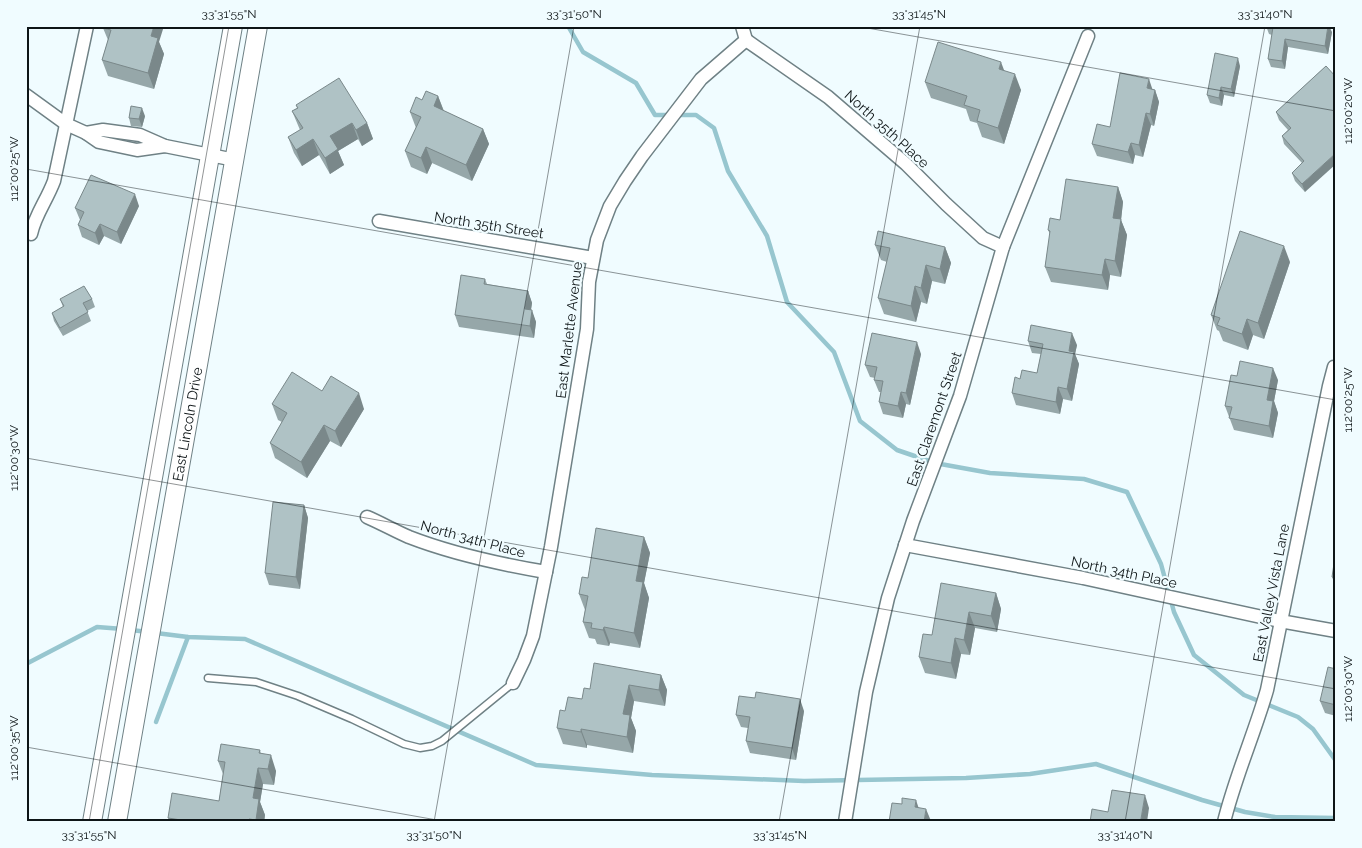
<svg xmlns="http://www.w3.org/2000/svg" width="1362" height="848" font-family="Raleway,sans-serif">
<rect width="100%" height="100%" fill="#f0fcff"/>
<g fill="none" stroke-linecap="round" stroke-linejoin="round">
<g stroke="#97c6cf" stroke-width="4.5">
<path d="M568,26L583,52L636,83L655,115H670"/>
<path d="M677,115H696L714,128L728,171L767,236L787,302L834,352L860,421L897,450L935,463L990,473L1084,479L1127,492L1161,564L1174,612L1194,655L1244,695L1298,717L1313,729L1336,761"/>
<path d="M131,630L148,632"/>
<path d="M156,633L188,637L245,639L536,765L652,775L804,781L966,778L1030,774L1096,764L1202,800L1245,812L1275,817L1336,818"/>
<path d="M26,664L97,627L123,629"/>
<path d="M156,722L188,637"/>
</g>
<g stroke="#6f8185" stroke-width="9">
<path id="service" d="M208,678L256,682L298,696L352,719L404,744L420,748L432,746L442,741L513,683"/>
</g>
<g stroke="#6f8185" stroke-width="15">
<g id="minor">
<path d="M746,40L828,97L906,164L946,204L983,238L1003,247"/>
<path d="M26,95L66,124L86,133L99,142L137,150L165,146"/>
<path d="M86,133L103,130L140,135L165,146L235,160"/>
<path d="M379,221L593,258"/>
<path d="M31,234C35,215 47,200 54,181L87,26"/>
<path d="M367,517C381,523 395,531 409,537C453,554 499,564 546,572"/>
<path d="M905,545L1083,578L1280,621L1336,631"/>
<path d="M513,683L524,660L533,636L551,547L587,329L589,282L597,240L610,206L625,181L642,156L701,79L746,40L742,26"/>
<path d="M845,822L866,692L888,598L913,521L960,396L1003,247L1088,36"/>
<path d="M1224,822C1235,777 1254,735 1267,690L1329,386L1334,367H1336"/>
</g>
</g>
<g stroke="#6f8185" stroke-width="20">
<g id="secondary">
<path d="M92,822L233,26"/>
<path id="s1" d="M117,822L258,26"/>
</g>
</g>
<use href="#service" stroke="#fff" stroke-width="6"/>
<use href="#minor" stroke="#fff" stroke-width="12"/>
<use href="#secondary" stroke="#fff" stroke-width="18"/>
</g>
<g fill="#96a7a9">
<path d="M1266,26L1332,32L1328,54L1288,47L1285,69L1271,67L1268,59L1272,35L1269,34Z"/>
<path d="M103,28L159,42L164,54L154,89L108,76L102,60L108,40Z"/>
<path d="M1240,66L1234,97L1224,95L1222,106L1210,103L1207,95Z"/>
<path d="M1326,66L1305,192L1295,181L1292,173L1302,163L1284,144L1282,136L1288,130L1279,120L1276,112Z"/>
<path d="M1004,70L1021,90L1004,144L982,137L977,123L970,121L966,109L931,98L925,82Z"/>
<path d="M1152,89L1155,90L1159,102L1154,126L1151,125L1143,157L1135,155L1133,164L1097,156L1092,144L1110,127Z"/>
<path d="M438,96L444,111L483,129L489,144L472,181L432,163L427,174L411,167L405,151L416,128L410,112L422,100Z"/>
<path d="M296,105L367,123L373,139L362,146L358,139L338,151L344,165L330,174L319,155L302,166L294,153L288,137L300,130L292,111L297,108Z"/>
<path d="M145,116L142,127L131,126L129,118Z"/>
<path d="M1118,187L1123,202L1121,220L1127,235L1121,277L1110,275L1108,290L1051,282L1045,267L1050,234L1048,230L1060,220Z"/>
<path d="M139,206L121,244L104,236L99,245L82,237L78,225L80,220L75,208Z"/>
<path d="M875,245L945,247L951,263L945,284L932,281L927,304L921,302L916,322L884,314L878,298L887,262L881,260Z"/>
<path d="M1290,262L1264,339L1253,335L1248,350L1223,341L1219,331L1217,330L1211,315Z"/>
<path d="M485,279L487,284L528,291L532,303L531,310L536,322L534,338L459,327L455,315Z"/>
<path d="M60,299H92L95,307L87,311L91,321L63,336L54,321L52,313L63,307Z"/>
<path d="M1028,341L1077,345L1075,354L1079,364L1072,401L1063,399L1060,414L1016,405L1012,393L1020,379L1037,373L1041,354L1032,353Z"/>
<path d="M921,354L910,405L906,404L903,418L883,414L879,402L881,392H879L874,380L875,378L870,377L865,365Z"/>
<path d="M1237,376L1278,380L1274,401L1278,413L1273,438L1234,430L1225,406Z"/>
<path d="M322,391L364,409L341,447L330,441L307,478L275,458L270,443L282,422L278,420L272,404Z"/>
<path d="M304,505L308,518L300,589L269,585L265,573Z"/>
<path d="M644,537L650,553L644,583L649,598L640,648L610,643L609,646L597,644L595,639L589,638L583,622L585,610L579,594L588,578Z"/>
<path d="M1336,557V588L1332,577Z"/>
<path d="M996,593L1001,609L997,632L975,628L970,655L961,654L956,679L925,673L919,657L932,635Z"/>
<path d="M1336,669V716L1325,713L1320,701Z"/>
<path d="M661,675L667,690L665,706L634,701L631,718L636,731L633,753L587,745V748L563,744L557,728L565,711L582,699Z"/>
<path d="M804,711L796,760L750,753L746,741L748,728L741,727L736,715Z"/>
<path d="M260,750L261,754L276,771L274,785L263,784L260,802L265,815L264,822H170L168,818L219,801L223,774L218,761Z"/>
</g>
<g fill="#7a888a">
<path d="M154,26H164L159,42L164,54L154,89L148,73L151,36Z"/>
<path d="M1328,26H1329L1332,32L1328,54L1325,46Z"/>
<path d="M1285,39L1288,47L1285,69L1282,61Z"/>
<path d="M1238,58L1240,66L1234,97L1231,89Z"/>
<path d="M1001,62L1007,78L999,69Z"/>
<path d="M1015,74L1021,90L1004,144L998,128Z"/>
<path d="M1149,79L1153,91L1147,88Z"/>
<path d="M1221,87L1224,95L1222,106L1219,98Z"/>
<path d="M1155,90L1159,102L1154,126L1150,114Z"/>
<path d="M438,96L444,112L434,106Z"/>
<path d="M142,108L145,116L142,127L139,119Z"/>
<path d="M1146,113L1151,125L1143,157L1139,145Z"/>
<path d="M352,123L358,139L338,151L344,165L330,174L325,158L330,136Z"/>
<path d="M367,123L373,139L362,146L356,130Z"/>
<path d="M483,129L489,144L472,181L466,165Z"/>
<path d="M313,139L319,155L302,166L296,150Z"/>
<path d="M1131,143L1135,155L1133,164L1128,152Z"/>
<path d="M426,147L432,163L427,174L421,158Z"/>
<path d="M1336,153V164L1305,192L1302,184Z"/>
<path d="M1118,187L1123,202L1121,220L1127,235L1121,277L1115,261L1113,218Z"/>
<path d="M135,194L139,206L121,244L117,232Z"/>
<path d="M100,224L104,236L99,245L95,233Z"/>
<path d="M1284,246L1290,262L1264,339L1258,323Z"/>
<path d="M945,247L951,263L945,284L940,269Z"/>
<path d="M1105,259L1110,275L1108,290L1102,275Z"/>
<path d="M926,265L932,281L927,304L921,288Z"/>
<path d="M915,286L921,302L916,322L911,306Z"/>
<path d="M528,291L532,303L529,321L525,309Z"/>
<path d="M532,310L536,322L534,338L530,326Z"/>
<path d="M1247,319L1253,335L1248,350L1242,334Z"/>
<path d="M1072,333L1077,345L1075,354L1079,364L1072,401L1067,389L1069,351Z"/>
<path d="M917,342L921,354L910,405L906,393Z"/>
<path d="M1273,368L1278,380L1274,401L1278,413L1273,438L1269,426L1267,400Z"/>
<path d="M1058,387L1063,399L1060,414L1056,402Z"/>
<path d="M901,392L906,404L903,418L898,406Z"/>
<path d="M359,393L364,409L341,447L335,431Z"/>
<path d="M324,425L330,441L307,478L301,462Z"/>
<path d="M304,505L308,518L300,589L296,577Z"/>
<path d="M644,537L650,553L644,583L649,598L640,648L634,633L636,581Z"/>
<path d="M996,593L1001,609L997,632L991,616Z"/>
<path d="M969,612L975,628L970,655L964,640Z"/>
<path d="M604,627L610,643L609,646L603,630Z"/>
<path d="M955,638L961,654L956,679L951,663Z"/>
<path d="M661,675L667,690L665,706L659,690Z"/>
<path d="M629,685L634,701L631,718L636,731L633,753L627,737L623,714Z"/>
<path d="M800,699L804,711L796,760L792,748Z"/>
<path d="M581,729L587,745V748L581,732Z"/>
<path d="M271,755L276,771L274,785L268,769Z"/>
<path d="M258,768L263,784L260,802L265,815L264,822H257L253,798Z"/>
<path d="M1145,795L1149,808L1147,822L1141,819Z"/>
<path d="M916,800L920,812L915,807Z"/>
<path d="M926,809L931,821V822H924Z"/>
</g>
<g fill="#afc2c5" stroke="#7a888a">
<path d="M104,26H154L151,36L158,38L148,73L102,60L111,30L103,28Z"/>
<path d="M1267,26H1328L1325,46L1285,39L1282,61L1268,59L1273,27Z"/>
<path d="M938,42L1001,62L999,69L1015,74L998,128L977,121L980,110L964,105L967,96L925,82Z"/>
<path d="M1215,53L1238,58L1231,89L1221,87L1219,98L1207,95Z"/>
<path d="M1326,66L1336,77V153L1302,184L1292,173L1304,161L1282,136L1291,128L1276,112Z"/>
<path d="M1120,73L1149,79L1147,88L1155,90L1150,114L1146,113L1139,145L1131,143L1128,152L1092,144L1097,124L1110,127Z"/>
<path d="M339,78L367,123L356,130L352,123L330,136L338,149L325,158L313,139L296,150L288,137L303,128L292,111L298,108L296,105Z"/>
<path d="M426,91L438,96L434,106L483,129L466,165L426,147L421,158L405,151L421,117L410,112L416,97L422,100Z"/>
<path d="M131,106L142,108L139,119L129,118Z"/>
<path d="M91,175L135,194L117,232L100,224L95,233L78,225L84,212L75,208Z"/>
<path d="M1066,179L1118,187L1113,218L1121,219L1115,261L1105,259L1102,275L1045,267L1050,231L1048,230L1050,218L1060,220Z"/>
<path d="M878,231L945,247L940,269L926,265L921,288L915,286L911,306L878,298L890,248L875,245Z"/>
<path d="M1240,231L1284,246L1258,323L1247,319L1242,334L1217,325L1220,318L1211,315Z"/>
<path d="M461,275L485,279L484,284L528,291L525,309L532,310L530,326L455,315Z"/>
<path d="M84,286L92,299L83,303L88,312L60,328L52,313L64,306L60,299Z"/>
<path d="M1031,325L1072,333L1069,351L1074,352L1067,389L1058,387L1056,402L1012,393L1015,377L1020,379L1022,370L1037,373L1043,344L1028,341Z"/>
<path d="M872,333L917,342L906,393L901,392L898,406L879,402L883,381L874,380L877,367L865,365Z"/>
<path d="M1240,361L1273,368L1267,400L1273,401L1269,426L1229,418L1232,407L1225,406L1231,375L1237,376Z"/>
<path d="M292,372L322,391L331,376L359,393L335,431L324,425L301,462L270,443L287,413L272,404Z"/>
<path d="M273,502L304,505L296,577L265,573Z"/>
<path d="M596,528L644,537L636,581L643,582L634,633L604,627L603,630L591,628L592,623L583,622L588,596L579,594L582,577L588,578Z"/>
<path d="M1335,557H1336V578L1332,577Z"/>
<path d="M941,583L996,593L991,616L969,612L964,640L955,638L951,663L919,657L923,634L932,635Z"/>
<path d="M594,663L661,675L659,690L629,685L623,714L630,715L627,737L581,729V732L557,728L560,710L565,711L568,697L582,699L584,688L590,689Z"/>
<path d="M1328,667L1336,669V705L1320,701Z"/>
<path d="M756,692L800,699L792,748L746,741L750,717L736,715L739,696L755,698Z"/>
<path d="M221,744L260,750L259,753L271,755L268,769L258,768L253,798L259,799L256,820L249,819L248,822H194L168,818L172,793L219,801L225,762L218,761Z"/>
<path d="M1112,790L1145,795L1141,819L1159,822H1090L1092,809L1108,812Z"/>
<path d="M902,798L916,800L915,807L926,809L924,822H889L892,803L902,804Z"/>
</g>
<path fill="none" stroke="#0e1517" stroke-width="1" stroke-opacity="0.45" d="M856,26L1336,111M26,169L1336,400M26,458L1336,689M26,747L448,822M89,822L229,26M434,822L574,26M779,822L920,26M1125,822L1265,26"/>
<g text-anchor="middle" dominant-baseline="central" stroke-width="4.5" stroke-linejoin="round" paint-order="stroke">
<g font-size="14" fill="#0e1517" stroke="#f0fcff">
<text transform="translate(887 129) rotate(42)">North 35th Place</text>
<text transform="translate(489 225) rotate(9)">North 35th Street</text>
<text transform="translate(569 330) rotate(-83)">East Marlette Avenue</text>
<text transform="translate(934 419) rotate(-71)">East Claremont Street</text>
<text stroke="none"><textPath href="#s1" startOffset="404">East Lincoln Drive</textPath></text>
<text transform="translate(473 539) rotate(15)">North 34th Place</text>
<text transform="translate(1124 572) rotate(12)">North 34th Place</text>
<text transform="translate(1271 593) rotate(-79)">East Valley Vista Lane</text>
</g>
</g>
<rect width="1362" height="848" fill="none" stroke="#f0fcff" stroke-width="55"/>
<rect x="28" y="28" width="1306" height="792" fill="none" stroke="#0e1517" stroke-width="2"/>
<g font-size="12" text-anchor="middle" fill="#0e1517">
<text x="229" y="18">33°31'55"N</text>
<text x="574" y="18">33°31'50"N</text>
<text x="919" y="18">33°31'45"N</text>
<text x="1265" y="18">33°31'40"N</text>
<text transform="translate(1348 111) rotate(-90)" y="4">112°00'20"W</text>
<text transform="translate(14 169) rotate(-90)" y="4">112°00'25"W</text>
<text transform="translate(1348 400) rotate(-90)" y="4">112°00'25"W</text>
<text transform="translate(14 458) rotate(-90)" y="4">112°00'30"W</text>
<text transform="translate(1348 689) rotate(-90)" y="4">112°00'30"W</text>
<text transform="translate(14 748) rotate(-90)" y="4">112°00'35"W</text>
<text x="89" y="839">33°31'55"N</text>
<text x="434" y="839">33°31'50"N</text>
<text x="780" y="839">33°31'45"N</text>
<text x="1125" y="839">33°31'40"N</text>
</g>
</svg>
